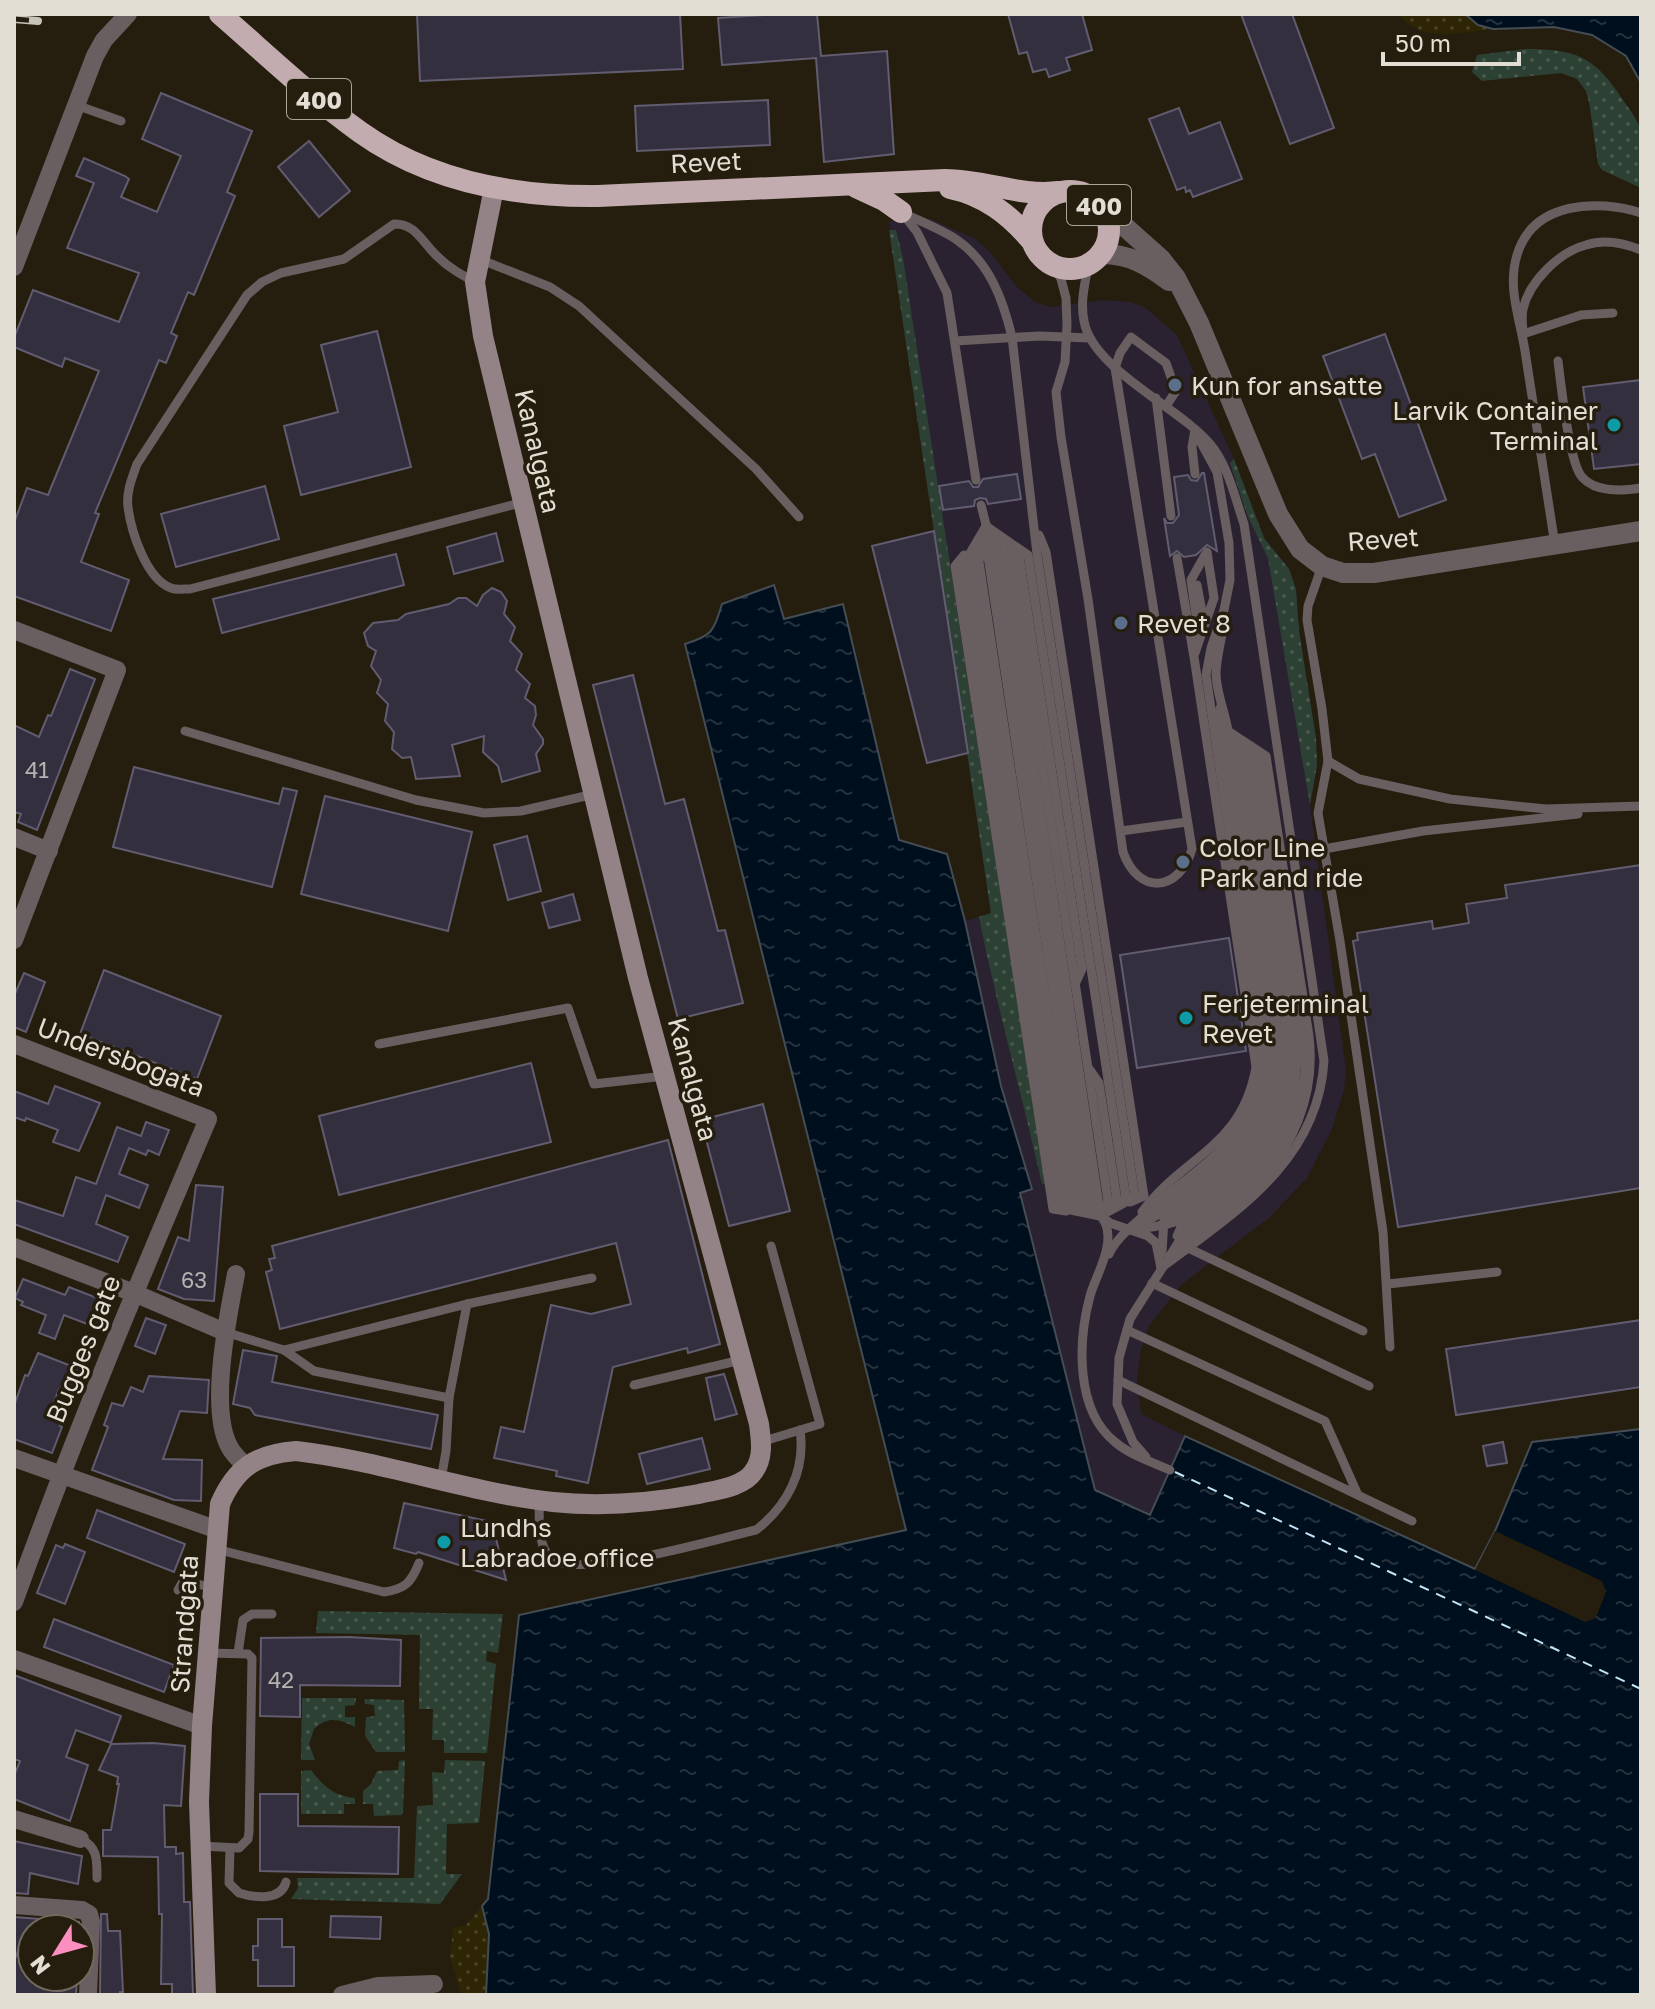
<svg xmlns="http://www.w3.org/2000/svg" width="1655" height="2009" font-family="'Golos Text',sans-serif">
<defs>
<pattern id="grass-dots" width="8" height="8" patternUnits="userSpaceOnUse" patternTransform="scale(2)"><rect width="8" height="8" fill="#2c4134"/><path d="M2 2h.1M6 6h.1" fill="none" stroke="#4a5c50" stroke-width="1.8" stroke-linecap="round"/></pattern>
<pattern id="sand-dots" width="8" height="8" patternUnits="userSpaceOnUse" patternTransform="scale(2)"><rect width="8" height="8" fill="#2d2504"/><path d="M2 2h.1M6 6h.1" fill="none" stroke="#4b4428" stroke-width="1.8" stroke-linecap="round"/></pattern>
<pattern id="water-ripples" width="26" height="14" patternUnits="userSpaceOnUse" patternTransform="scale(2)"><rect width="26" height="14" fill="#000f1d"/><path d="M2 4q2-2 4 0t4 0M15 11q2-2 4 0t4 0" fill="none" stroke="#25323d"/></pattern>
</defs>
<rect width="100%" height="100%" fill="#251d0d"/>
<path fill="#2a2231" d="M930,219L974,238L990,252L1018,288L1035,302L1051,307L1102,300L1131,302L1146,308L1177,335L1234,459L1264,538L1289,569L1296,589L1299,631L1316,738L1317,765L1310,805L1346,1070L1344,1090L1332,1129L1307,1178L1269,1218L1182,1284L1149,1326L1141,1349L1137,1380L1141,1414L1185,1436L1150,1515L1095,1490L1019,1192L1032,1189L1001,1086L965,921L991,913L889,221Z"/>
<g fill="url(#grass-dots)">
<path d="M1526,49C1577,49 1595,57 1623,100C1629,109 1639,121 1641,132C1644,149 1641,170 1641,188L1602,170L1598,164L1589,102L1586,91L1577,79L1561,73L1482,81L1472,72L1477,55Z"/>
<path d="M889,230H896L903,258L1045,1184H1042C1022,1095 997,1007 979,917L991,913Z"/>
<path d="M1234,459L1264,538L1289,569L1296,589L1299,631L1316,738L1317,765L1310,805L1268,558L1248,517L1230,463Z"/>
<path d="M318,1611L503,1614L498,1653L487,1651L486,1661L496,1664L487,1753H444V1740H432L433,1709H419L420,1635L316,1633Z"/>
<path d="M302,1698H356L355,1705L345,1706V1717H355V1727C339,1719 328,1716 314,1729L309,1744L315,1760H301Z"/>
<path d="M364,1699L404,1700L405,1752H376L365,1736L366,1717L375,1716L374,1705L365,1704Z"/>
<path d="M405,1760L403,1812L402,1815L374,1816L373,1804H363V1791L371,1784L377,1771L398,1770L399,1761Z"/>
<path d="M445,1760L485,1761L479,1823L447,1824L446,1874H462L440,1904L291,1899L298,1888L297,1878H414L417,1806L433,1805L432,1772L444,1773Z"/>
<path d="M311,1770C323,1786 334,1796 355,1798V1804H344V1814H301V1771Z"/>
</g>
<g fill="url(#sand-dots)">
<path d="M1399,14H1465L1478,25L1493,29C1462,33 1419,43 1399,14Z"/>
<path d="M482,1906L489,1934L486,1995H461L450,1957L453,1928L466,1925Z"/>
</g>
<g fill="url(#water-ripples)" stroke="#444d54" stroke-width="2">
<path d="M1465,14H1641V83L1626,56L1592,35L1554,27L1493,29L1478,25Z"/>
<path d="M774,585L784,619L843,604L899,840L947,854L965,921L1001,1086L1032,1189L1020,1193L1095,1490L1150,1515L1185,1436L1475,1569L1495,1531L1532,1442L1641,1429V1995H486L489,1934L482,1906L488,1899L519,1615L906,1530L685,644C713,635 713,632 722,604Z"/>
</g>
<path fill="#251d0d" d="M1495,1531L1602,1581L1606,1592L1596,1618L1585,1622L1475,1570Z"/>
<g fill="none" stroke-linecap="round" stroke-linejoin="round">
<path stroke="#c3e3f7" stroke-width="2" stroke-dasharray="10 8" stroke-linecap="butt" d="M1175,1472L1641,1689"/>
</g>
<g fill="#332f3f" stroke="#615c6f" stroke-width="2">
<path d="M417,14H680L683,69L420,81Z"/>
<path d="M777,14H817L821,56L887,51L894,154L824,162L816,58L722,65L718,18Z"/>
<path d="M1008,14H1082L1092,50L1066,58L1070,70L1049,77L1046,69L1033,72L1027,52L1019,54Z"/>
<path d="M1241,14H1292L1334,128L1290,144Z"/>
<path d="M161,93L252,131L227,192L235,196L194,295L188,292L171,333L177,336L166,363L159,360L95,513L99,514L81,562L129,580L111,631L14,596V523L27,488L48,495L99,371L65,358L62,367L14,347V338L33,290L119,322L139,273L67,248L94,183L76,176L84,158L125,176L129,179L121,197L157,212L181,156L142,139Z"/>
<path d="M768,100L770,145L637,151L635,106Z"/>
<path d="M1179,108L1189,134L1220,122L1242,179L1193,197L1190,190L1186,192L1185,187L1177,190L1149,119Z"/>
<path d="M309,141L350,191L319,217L278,167Z"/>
<path d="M377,331L411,467L301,495L284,426L338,412L321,345Z"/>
<path d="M1385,334L1446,500L1399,517L1375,454L1362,459L1323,356Z"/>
<path d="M1641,380V464L1594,469L1583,387Z"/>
<path d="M1202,473H1204L1217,551L1207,545L1196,555L1184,557L1177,551L1170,556L1164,518L1167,523H1173L1179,515L1174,477L1188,475L1191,480L1197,481Z"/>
<path d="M1017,474L1021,499L988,504L986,499L980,498L975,500L974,506L943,510L939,486L969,481L973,487H978L983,479Z"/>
<path d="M265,486L279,539L176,567L161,514Z"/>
<path d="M934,531L968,753L927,763L872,546Z"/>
<path d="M496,533L503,561L454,574L447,547Z"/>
<path d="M396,554L404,585L222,633L213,599Z"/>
<path d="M492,588L501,592L507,601L504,614L515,627L510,641L522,654L516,670L530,684L525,698L535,706L536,715L533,725L543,739V744L536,754L540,771L502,782L498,766L483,752L484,736L452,745L460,776L416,779L411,757L402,758L392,749L394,732L385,721L388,704L377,693L381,680L371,666L376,651L368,646L364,633L373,623L398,620L406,614L449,604L458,598H466L477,606L483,595Z"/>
<path d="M70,669L95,679L37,830L18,822L21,814L14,812V725L39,737L48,715L51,716Z"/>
<path d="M633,675L665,804L684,799L718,931L725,930L743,1003L678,1019L593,685Z"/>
<path d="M134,767L279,804L283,788L297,791L272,887L113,847Z"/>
<path d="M325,796L472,832L448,931L301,894Z"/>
<path d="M527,836L541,891L508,900L494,845Z"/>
<path d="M1641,865V1188L1398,1227L1353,941L1358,940L1357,933L1432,921L1433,929L1469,923L1466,904L1507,898L1505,885Z"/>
<path d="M573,894L580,920L549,928L542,903Z"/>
<path d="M1229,938L1246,1051L1137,1068L1120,955Z"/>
<path d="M104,970L221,1016L197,1079L80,1034Z"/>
<path d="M24,973L45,982L26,1032L14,1027V996Z"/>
<path d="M531,1063L551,1142L339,1195L319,1116Z"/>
<path d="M55,1086L100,1103L79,1151L53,1142L58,1130L26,1118L25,1121L14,1117V1091L48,1104Z"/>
<path d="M763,1104L790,1211L729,1226L701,1120Z"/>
<path d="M146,1122L169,1130L159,1155L148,1150L146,1155L129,1148L119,1174L148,1185L139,1208L106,1195L96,1224L128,1237L118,1262L14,1224V1200L63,1216L76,1177L96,1184L117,1127L141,1136Z"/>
<path d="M668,1140L720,1344L688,1353L687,1348L613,1367L588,1483L556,1476L557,1471L494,1458L501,1427L524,1432L551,1305L591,1314L631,1304L616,1243L280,1329L266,1272L272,1270L269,1259L275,1258L272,1246Z"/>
<path d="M196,1185L223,1187L214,1301L184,1299L158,1289L178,1237L189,1241Z"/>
<path d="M23,1279L65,1295L69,1287L110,1303L100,1329L64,1315L55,1339L39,1333L46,1315L21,1305L23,1302L15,1298Z"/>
<path d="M146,1318L166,1325L155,1354L135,1346Z"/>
<path d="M1641,1320V1387L1456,1415L1446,1349Z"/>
<path d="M243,1350L277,1356L272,1382L438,1415L431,1449L255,1415L250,1408L233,1404Z"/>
<path d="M38,1353L84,1371L75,1395L59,1389L49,1415L62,1420L60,1426L62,1427L52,1453L14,1439V1406L25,1375L28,1376Z"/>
<path d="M724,1374L737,1414L715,1420L706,1378Z"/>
<path d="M149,1376L209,1380L207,1413L180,1411L163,1459L202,1460L201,1501L174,1500L92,1470L108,1427L104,1425L112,1403L123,1406L131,1387L143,1392Z"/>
<path d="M702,1438L710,1469L647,1484L639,1454Z"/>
<path d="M1503,1442L1507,1463L1487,1466L1483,1446Z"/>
<path d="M404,1503L492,1522L506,1580L418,1552L416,1554L394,1548Z"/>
<path d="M97,1510L185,1544L174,1572L87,1538Z"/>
<path d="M65,1544L85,1552L65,1604L37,1593L56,1545L63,1548Z"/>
<path d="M54,1619L174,1665L164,1692L44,1647Z"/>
<path d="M349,1637L401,1640L400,1686L300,1685V1717L260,1716L261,1638Z"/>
<path d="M14,1675L121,1716L111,1743L76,1730L66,1757L88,1765L70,1821L14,1799V1776L20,1761L14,1759Z"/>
<path d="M153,1743L185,1746L181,1806L164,1805L165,1847H176V1854L183,1853L184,1902H190L193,1995H172V1984H161L162,1914H159L158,1857L103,1856V1830H111L119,1784H117L118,1777L99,1770L111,1744Z"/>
<path d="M260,1794H298V1826L399,1827L398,1874L260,1871Z"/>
<path d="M14,1841L82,1856L78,1884L30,1873L28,1894L14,1893Z"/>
<path d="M101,1914H107L108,1931H120L123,1992H120V1995H100Z"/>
<path d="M331,1916L381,1917L380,1939L330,1937Z"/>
<path d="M14,1917L79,1922V1929H27L16,1956L32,1960V1977H77L76,1995H14Z"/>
<path d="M258,1919H282V1947H294V1986H258V1960H253V1946H258Z"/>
</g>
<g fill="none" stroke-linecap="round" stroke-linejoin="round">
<g stroke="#695e60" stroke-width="9">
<path d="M76,105L121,121"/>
<path d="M901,212C919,221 941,229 957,240C990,263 1003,300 1012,337L1037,554L1135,1197L1100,1216L1061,1208L963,565L986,526"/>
<path d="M903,214L917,232L947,293L976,480"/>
<path d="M479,259L550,287L579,306L756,469L799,517"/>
<path d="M1088,266C1085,284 1080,302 1084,321C1092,369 1179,407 1210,444C1228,465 1235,498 1244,524L1324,1061C1318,1162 1234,1213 1161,1268"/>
<path d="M1055,267L1061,279L1066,298L1067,325L1065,362L1056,392L1061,437L1088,599L1123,852C1138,895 1179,893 1192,849L1115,368L1120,353L1131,337L1166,363L1176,391L1166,406"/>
<path d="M475,282C462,275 449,268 438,257C423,244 416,223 394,224L344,259L281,273L262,282L247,295L137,464C132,478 126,492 128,507C131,531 146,579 171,588C176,590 184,589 190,589L524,502"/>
<path d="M1613,313L1581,315L1523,334C1523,327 1521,317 1523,309C1529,282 1559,252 1586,245C1604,239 1624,243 1641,250"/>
<path d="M955,341L1039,336L1090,338"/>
<path d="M1558,361C1561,384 1569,463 1582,477C1596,493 1622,491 1641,488"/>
<path d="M1156,398L1171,516"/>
<path d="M1195,474L1192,447L1195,430"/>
<path d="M981,505L995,560L1092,1204C1096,1210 1103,1217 1106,1225C1114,1247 1096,1275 1090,1296C1078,1341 1075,1410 1115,1442C1130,1455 1152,1462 1170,1470"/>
<path d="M986,526L1028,555L1126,1198L1100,1216L1069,1207L971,564Z"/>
<path d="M993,535L1011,558L1108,1201L1102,1213"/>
<path d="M1039,535L1046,552L1144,1196L1130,1202"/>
<path d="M986,543L1085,1205L1110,1223L1148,1236L1156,1243L1161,1268"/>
<path d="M995,544L1003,559L1100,1212"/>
<path d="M1555,545C1545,480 1535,416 1525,351C1520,319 1507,288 1517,255C1533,201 1598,199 1641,213"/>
<path d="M981,550L979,562L1077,1206L1082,1208"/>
<path d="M1012,550L1019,556L1082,969L1076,982"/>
<path d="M964,555L955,566L1053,1209L1066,1211"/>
<path d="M1322,566L1308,606L1307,620L1322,709L1328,761L1318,813L1340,941L1383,1232L1390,1347"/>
<path d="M1197,585L1204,622"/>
<path d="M1199,635L1191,580L1205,555"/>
<path d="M1195,653L1214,598L1207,552"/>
<path d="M185,731L416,800L484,813L521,811L594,794"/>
<path d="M1328,761L1359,779L1450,799L1546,809L1641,806"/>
<path d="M1121,831L1187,822"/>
<path d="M1324,849L1423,831L1578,814"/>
<path d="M379,1044L568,1008L594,1084L665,1076"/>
<path d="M1090,1070L1099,1083L1117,1200L1111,1205"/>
<path d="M1142,1212C1184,1155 1242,1148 1256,1067L1194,657L1177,558"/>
<path d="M1152,1214C1209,1175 1257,1140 1271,1069L1218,713L1221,706"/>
<path d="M1165,1219L1173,1216C1234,1168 1293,1127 1282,1040L1235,736"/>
<path d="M1138,1225C1205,1193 1263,1146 1278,1069L1228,731"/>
<path d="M1130,1230C1145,1227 1166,1227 1179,1220C1189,1215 1199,1205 1208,1197C1252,1163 1290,1120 1291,1060L1243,741"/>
<path d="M1177,1236L1181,1227C1248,1176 1306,1131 1295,1038L1251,746"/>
<path d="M1183,1245C1202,1224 1228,1210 1249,1191C1293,1151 1316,1095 1309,1036L1266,756L1228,731C1225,712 1217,695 1216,675C1216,659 1221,641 1224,624"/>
<path d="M1188,1248L1363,1331"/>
<path d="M1162,1253L1164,1219"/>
<path d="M1109,1254C1116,1239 1130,1228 1142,1217C1193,1169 1251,1145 1264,1068L1206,675L1211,648L1224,610L1230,580L1229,543L1217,472L1198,437"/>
<path d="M1152,1283L1369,1386"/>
<path d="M1388,1284L1497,1272"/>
<path d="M1127,1330L1325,1421L1358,1495"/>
<path d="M225,1332L284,1350L467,1304L592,1278"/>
<path d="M284,1350L314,1371L449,1398"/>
<path d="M1118,1380L1412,1521"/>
<path d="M634,1385L741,1360"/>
<path d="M761,1442L820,1424L771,1246"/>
<path d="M1146,1457L1133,1442L1117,1404L1119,1358L1130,1319L1185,1232L1245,1185L1266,1163L1282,1140L1302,1090L1305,1072L1302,1037L1258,751"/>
<path d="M441,1480L446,1451L449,1398L467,1304"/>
<path d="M539,1499C540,1518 536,1544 551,1558C575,1581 721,1538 756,1530C787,1506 806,1471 800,1430"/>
<path d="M216,1549L384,1592C405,1589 411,1583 419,1563"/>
<path d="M178,1590L182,1583L190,1582L213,1588"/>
<path d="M238,1653L243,1620L252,1614H272"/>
<path d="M80,1839C98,1846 97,1861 97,1878"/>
<path d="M201,1846L239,1848L248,1839L249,1832L252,1658L248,1654L209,1653"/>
<path d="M230,1848L229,1883L239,1893C255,1898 281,1901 286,1882"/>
</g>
<g stroke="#695e60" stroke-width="18">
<path d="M14,267L95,56L104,40L128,14"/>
<path d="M14,630L117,670L14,940"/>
<path d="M14,837L49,851"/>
<path d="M14,1044L208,1119C140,1279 73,1438 14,1602"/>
<path d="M14,1247L134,1293L225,1332"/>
<path d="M236,1274C228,1317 208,1410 230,1448C234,1455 241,1461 246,1467"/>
<path d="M14,1458L218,1530"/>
<path d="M14,1659L202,1726"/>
<path d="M14,1819L80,1839"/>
<path d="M14,1905L82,1910L89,1914L91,1922L88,1995"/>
<path d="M342,1995L378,1986L434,1984"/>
</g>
<g stroke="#695e60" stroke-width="20">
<path d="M1096,201L1161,259L1176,278L1199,323L1278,514L1300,549L1322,566L1343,573H1374L1641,531"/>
<path d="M1102,254C1129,254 1148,265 1169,281"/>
</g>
<path stroke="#938386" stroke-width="20" d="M206,1995L199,1802L202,1726L220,1504C236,1467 257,1454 296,1451C383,1461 466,1492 553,1502C602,1507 651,1503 699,1494C716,1490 744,1487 754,1471C764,1457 761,1440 759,1424L638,978L483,336L475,282L494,188"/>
<g stroke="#c3acb0" stroke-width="22">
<path d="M220,14C266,54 311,97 360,132C430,182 514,197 598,196L945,180C985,180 1020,197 1059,192"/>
<path d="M856,187L884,200L901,212"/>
<path d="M950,188C984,195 1009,214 1031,240"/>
<circle cx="1070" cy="230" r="39"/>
</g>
<g stroke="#c8c3b8" stroke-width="8">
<path id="rail" d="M14,19L38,21"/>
</g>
<use href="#rail" stroke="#251d0d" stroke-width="5" stroke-dasharray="15" stroke-linecap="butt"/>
</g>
<g fill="#5c6f8a" stroke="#251d0d" stroke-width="3">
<circle cx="1175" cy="385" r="8"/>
<circle cx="1121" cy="623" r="8"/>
<circle cx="1183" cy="862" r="8"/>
</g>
<g fill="#0f9aa8" stroke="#251d0d" stroke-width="3">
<circle cx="1614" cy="425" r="8"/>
<circle cx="1186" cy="1018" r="8"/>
<circle cx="444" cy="1542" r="8"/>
</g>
<g text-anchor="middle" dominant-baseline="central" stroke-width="7" stroke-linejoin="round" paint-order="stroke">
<g font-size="22" fill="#b7b2af">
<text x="37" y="769">41</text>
<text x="194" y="1279">63</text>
<text x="281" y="1679">42</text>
</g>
<g fill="#251d0d" stroke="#aaa498" stroke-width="2">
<rect x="287" y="79" width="64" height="40" rx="6"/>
<rect x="1067" y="185" width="64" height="40" rx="6"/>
</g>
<g font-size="24" font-weight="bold" fill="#e3ded4">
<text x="319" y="99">400</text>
<text x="1099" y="205">400</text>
</g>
<g font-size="26" fill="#e3ded4" stroke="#251d0d">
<text transform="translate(706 162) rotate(-3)">Revet</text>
<text transform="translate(538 451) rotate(77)">Kanalgata</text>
<text transform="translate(1383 539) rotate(-4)">Revet</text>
<text transform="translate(121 1057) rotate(21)">Undersbogata</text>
<text transform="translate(693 1079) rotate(75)">Kanalgata</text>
<text transform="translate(83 1349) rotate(-68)">Bugges gate</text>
<text transform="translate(184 1624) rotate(-86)">Strandgata</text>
</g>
<g font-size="26" fill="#e3ded4" stroke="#251d0d" text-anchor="start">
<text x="1191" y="385">Kun for ansatte</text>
<text x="1598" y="410" text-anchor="end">Larvik Container<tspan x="1598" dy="30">Terminal</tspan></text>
<text x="1137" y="623">Revet 8</text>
<text x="1199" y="847">Color Line<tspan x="1199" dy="30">Park and ride</tspan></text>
<text x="1202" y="1003">Ferjeterminal<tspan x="1202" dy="30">Revet</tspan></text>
<text x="460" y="1527">Lundhs<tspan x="460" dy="30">Labradoe office</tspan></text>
</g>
</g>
<rect width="1655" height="2009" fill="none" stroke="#e3ded4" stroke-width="32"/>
<g transform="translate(56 1953) rotate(233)"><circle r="38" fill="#251d0d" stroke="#716a5d" stroke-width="2"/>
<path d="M0-6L14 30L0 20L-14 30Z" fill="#fd8ec0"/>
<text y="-12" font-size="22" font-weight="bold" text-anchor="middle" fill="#e3ded4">N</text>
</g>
<path d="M1383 52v12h136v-12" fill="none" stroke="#e3ded4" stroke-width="4"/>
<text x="1395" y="52" font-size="24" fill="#e3ded4" stroke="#251d0d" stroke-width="6" paint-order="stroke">50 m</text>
</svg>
